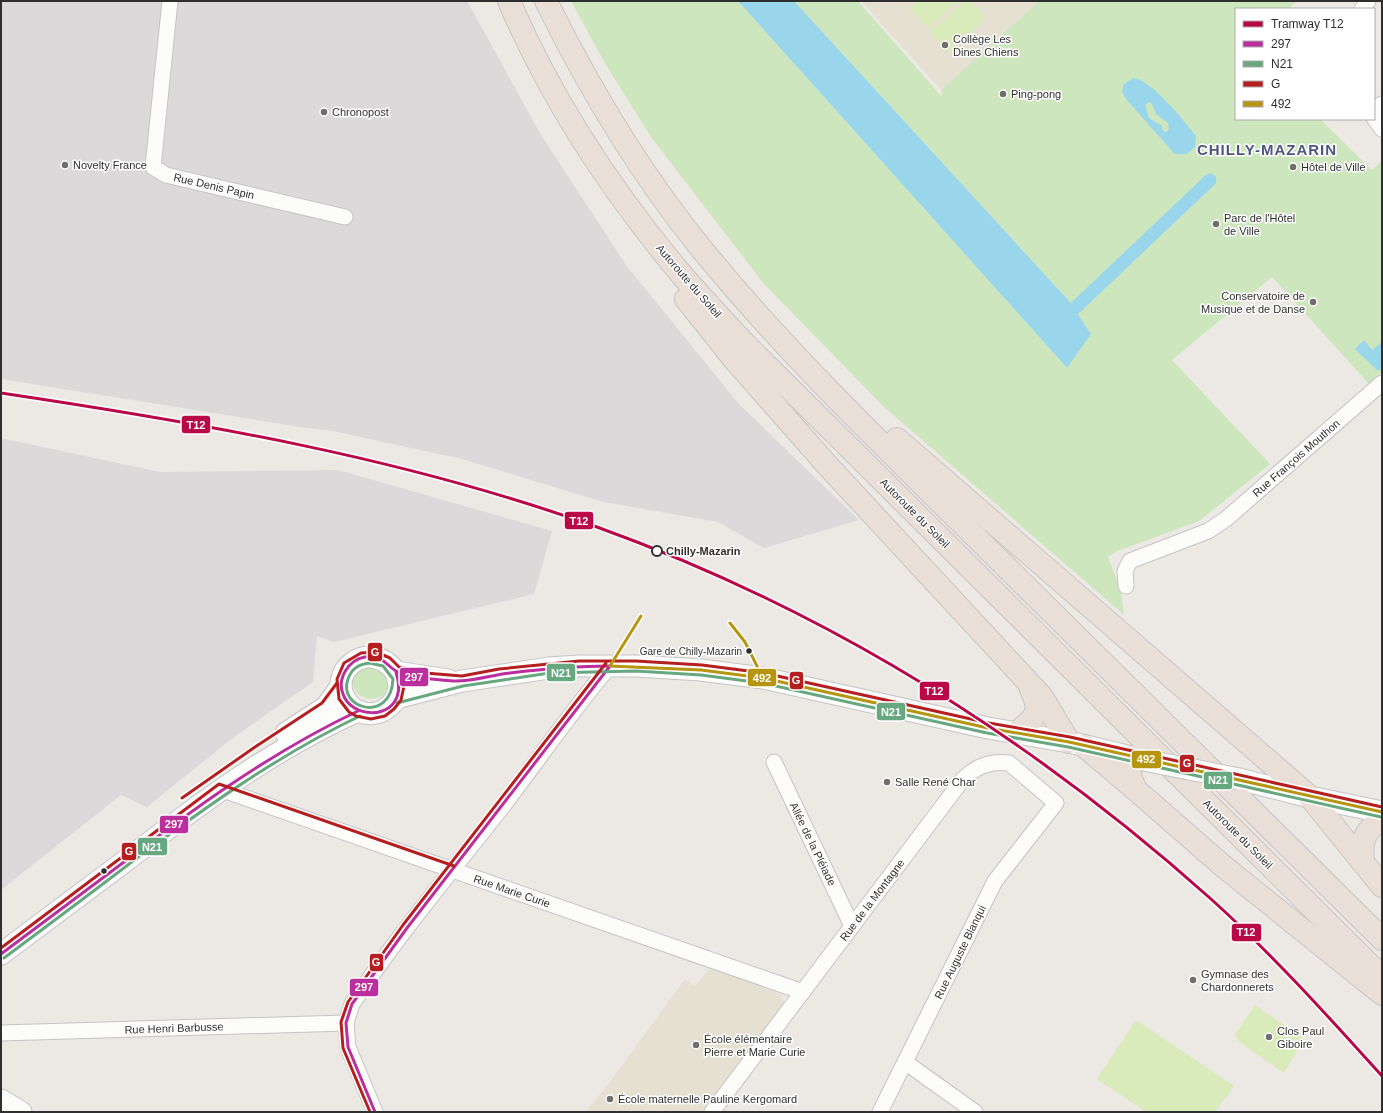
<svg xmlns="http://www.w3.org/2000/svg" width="1383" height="1113" font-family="Helvetica,sans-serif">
<rect width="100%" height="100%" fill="#ece8e4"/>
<g fill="#dcd9db">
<path d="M1,1H467L541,135L626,265L738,403L859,520L764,548L718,522L604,502L462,459L333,431L307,428L1,379Z"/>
<path d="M1,438L160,472L338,470L552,531L534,594L334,642L317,636L313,682L234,737L147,807L121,795L1,890Z"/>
</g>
<g fill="#e6e0d3">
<path d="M861,1H1039L941,90Z"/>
<path d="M709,969L737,976L782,995L785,1004L705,1112H585L607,1086L685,979L695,986Z"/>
</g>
<g fill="#cee6be">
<path d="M571,1H738L1067,368L1069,301L794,1H858L942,97L941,90L1039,1H1297L1289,9H1236V119H1320L1372,170L1382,161V372L1369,384L1272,277L1172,360L1270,464L1199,521L1117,551L1108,557L1121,591L1124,615L884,407L764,284L651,137L606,65Z"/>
<path d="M363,665L389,672V690C374,709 345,694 355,674C356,671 360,667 363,665Z"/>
</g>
<g fill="#d9eabb">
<path d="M917,1H958L928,28L909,8Z"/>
<path d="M964,1H970L986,18L947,53L929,32Z"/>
<path d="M1255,1005L1304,1039L1284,1073L1238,1041L1235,1035Z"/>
<path d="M1136,1020L1234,1086L1215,1112H1146L1097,1079Z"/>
</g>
<g fill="#99d6ec" fill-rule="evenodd">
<path d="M738,1H794L1069,301L1091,334L1067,368Z"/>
<path d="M1133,78C1152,80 1184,121 1196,136L1195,147L1187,154H1175L1172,151L1126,99L1122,91L1124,84ZM1149,102L1152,104L1156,114L1168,123L1169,129L1166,132L1163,131L1162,126L1149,118L1145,105Z"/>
<path d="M1364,340L1372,350L1382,342V368L1378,371L1355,349Z"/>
</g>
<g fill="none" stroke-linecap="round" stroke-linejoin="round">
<path stroke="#99d6ec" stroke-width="13" d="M1075,308L1210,180"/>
<g stroke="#c5c4c5" stroke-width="17">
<g id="street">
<path d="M170,1L153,167L166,175L345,217"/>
<path d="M1362,9L1368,1"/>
<path d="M1374,111L1382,104"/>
<path d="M1374,118L1382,129"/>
<path d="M1126,586L1125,571L1130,561L1208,531L1226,519L1382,383"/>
<path d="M774,762L852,926"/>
<path d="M220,789L803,992"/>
<path d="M1,1033L346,1023"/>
<path d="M905,1062L975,1112"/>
<path d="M375,1112L348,1047L346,1023L352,1004C398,935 452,871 503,806C539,759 572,710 610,666"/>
<path d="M712,1112L963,779C976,766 990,761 1009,763L1056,803L995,881L880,1112"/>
</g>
</g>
<g stroke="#c5c4c5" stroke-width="23">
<g id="secondary">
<path d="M396,672C397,676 398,680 399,684C400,702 382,717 364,713C357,712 352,708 347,702C325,673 368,636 396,672L448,680"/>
<path d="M396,698L462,681L549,668L579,666H636L701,670L763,678L988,728L1069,742L1144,760"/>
<path d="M286,733L326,707L341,686"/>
<path d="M1239,779L1310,797L1382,812"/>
<path d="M1,954C45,921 88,889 132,856C203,801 275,748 358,711"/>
<path d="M1,1100L21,1112"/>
</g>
</g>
<g stroke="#c6c5c4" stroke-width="24">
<g id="highway">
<path d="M509,1C550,97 609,187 676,268C698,294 722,319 745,344L1382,977"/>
<path d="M546,1C591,92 644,180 709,258C795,362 898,460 994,555C1123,683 1252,811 1382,939"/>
<path d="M686,299L733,358L828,466L1042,697L1069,742"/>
<path d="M897,439L1310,797L1382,886"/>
<path d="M1016,733C1037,717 1042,712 1030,687"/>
<path d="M1084,746L1135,789"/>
<path d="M1130,757C1128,770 1130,778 1136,790L1223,866L1382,994"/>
<path d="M1363,863C1361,841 1363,832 1382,819"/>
</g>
</g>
<use href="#street" stroke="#fcfcfb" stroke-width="15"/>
<use href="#secondary" stroke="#fcfcfb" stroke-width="21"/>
<use href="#highway" stroke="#eadfd6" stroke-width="22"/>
<g stroke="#c5c4c5" stroke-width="23" stroke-linecap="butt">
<path id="secondary-bridge" d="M1144,760L1239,779"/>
</g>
<use href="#secondary-bridge" stroke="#fcfcfb" stroke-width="21"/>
<g stroke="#fff" stroke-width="6">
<g id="bus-1">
<path d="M396,672C398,679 400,685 398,693C393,720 351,718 343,694C337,679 348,660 365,657C383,654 384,664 396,671C407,679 439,679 453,681C472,682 491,675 510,673C543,669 576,666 610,666"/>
<path d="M1,954C45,921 88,889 132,856C204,801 276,750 358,711"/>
<path d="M375,1112L348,1047L346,1023L352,1004L407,928L610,666"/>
</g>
</g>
<g stroke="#fff" stroke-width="6">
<g id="bus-2">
<path d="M369,663L383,666L393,679C391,724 337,709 348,679C352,668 358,665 369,663Z"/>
<path d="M397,703L463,686L550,673L636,671L701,675L762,683L987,733L1068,747L1381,817"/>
<path d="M4,958C47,926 90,894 133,861C206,807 278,755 360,716"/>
</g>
</g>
<g stroke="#fff" stroke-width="6">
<g id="bus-3">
<path d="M403,679L404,686L401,700L394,709L385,716L371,719L356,716L349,712L339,699L337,679L344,663L361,653L376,652L390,658L399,667L425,673L462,676L499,669L579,661H636L702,665L764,673L989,723L1070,737L1382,807"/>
<path d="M182,798L255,747L322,703L337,683"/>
<path d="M1,948L219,784L454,866"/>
<path d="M370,1112L343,1048L341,1022L348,1002L403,925L606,663"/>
</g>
</g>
<g stroke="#fff" stroke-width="6">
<g id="bus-4">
<path d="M641,616L610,666L701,670L763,678L988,728L1069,742L1382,812"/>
<path d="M730,623L745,642L763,678"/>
</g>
</g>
<use href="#bus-1" stroke="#bb2e9e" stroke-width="3"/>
<use href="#bus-2" stroke="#68a880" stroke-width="3"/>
<use href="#bus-3" stroke="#b51f1f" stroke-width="3"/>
<use href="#bus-4" stroke="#b69511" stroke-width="3"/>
<g stroke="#fff" stroke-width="6">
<path id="tram-1" d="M1,393C202,423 405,458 597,527C827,610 1029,736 1211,899C1272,954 1327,1015 1382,1076"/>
</g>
<use href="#tram-1" stroke="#b90845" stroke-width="3"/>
</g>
<g fill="#706f6e" stroke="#fff" stroke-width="1.5">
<circle cx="945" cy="45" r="4"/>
<circle cx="1003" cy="94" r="4"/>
<circle cx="324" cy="112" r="4"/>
<circle cx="65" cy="165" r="4"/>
<circle cx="1293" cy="167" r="4"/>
<circle cx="1216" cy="224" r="4"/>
<circle cx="1313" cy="302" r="4"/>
<circle cx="887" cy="782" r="4"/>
<circle cx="1193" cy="980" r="4"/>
<circle cx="1269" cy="1037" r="4"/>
<circle cx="696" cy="1045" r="4"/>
<circle cx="610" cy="1099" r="4"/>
</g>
<circle fill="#fff" stroke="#2e2e2e" stroke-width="2" cx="657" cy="551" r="5"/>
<g fill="#2e2e2e" stroke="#fff" stroke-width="1.5">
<circle cx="749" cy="651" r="3.5"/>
<circle cx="104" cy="871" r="3.5"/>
</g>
<g text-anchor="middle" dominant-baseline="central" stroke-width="3" stroke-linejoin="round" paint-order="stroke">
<g font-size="10" fill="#2e2e2e" stroke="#fff" text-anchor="end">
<text x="742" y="651">Gare de Chilly-Mazarin</text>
</g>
<g font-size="11" fill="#2e2e2e" stroke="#fff" text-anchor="start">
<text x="953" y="39">Collège Les<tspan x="953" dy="13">Dines Chiens</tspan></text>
<text x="1011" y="94">Ping-pong</text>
<text x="332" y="112">Chronopost</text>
<text x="73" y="165">Novelty France</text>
<text x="1301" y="167">Hôtel de Ville</text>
<text x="1224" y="218">Parc de l'Hôtel<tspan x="1224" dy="13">de Ville</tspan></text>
<text x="1305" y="296" text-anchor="end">Conservatoire de<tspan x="1305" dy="13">Musique et de Danse</tspan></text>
<text x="895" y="782">Salle René Char</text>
<text x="1201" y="974">Gymnase des<tspan x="1201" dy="13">Chardonnerets</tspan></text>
<text x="1277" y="1031">Clos Paul<tspan x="1277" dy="13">Giboire</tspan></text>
<text x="704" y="1039">École élémentaire<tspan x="704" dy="13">Pierre et Marie Curie</tspan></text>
<text x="618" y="1099">École maternelle Pauline Kergomard</text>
</g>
<g font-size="11" fill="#2e2e2e" stroke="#fff">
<text transform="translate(214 186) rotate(13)">Rue Denis Papin</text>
<text transform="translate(689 281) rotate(49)">Autoroute du Soleil</text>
<text transform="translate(1296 458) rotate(-41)">Rue François Mouthon</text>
<text transform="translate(915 513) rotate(45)">Autoroute du Soleil</text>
<text transform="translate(1238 834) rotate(45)">Autoroute du Soleil</text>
<text transform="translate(813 844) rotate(64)">Allée de la Pléiade</text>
<text transform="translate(512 891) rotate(19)">Rue Marie Curie</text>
<text transform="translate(872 900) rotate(-53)">Rue de la Montagne</text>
<text transform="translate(960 952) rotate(-64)">Rue Auguste Blanqui</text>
<text transform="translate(174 1028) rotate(-2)">Rue Henri Barbusse</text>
</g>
<g font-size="11" font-weight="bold" fill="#2e2e2e" stroke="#fff" text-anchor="start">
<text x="666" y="551">Chilly-Mazarin</text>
</g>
<g font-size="15" font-weight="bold" letter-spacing="1" fill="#4d5680" stroke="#fff">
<text x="1267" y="149">CHILLY-MAZARIN</text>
</g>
</g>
<g stroke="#fff" stroke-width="1.5">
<rect x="181" y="415" width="30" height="19" rx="4" fill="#b90845"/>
<rect x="564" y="511" width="30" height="19" rx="4" fill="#b90845"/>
<rect x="367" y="642" width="16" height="20" rx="4" fill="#b51f1f"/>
<rect x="546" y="663" width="30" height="19" rx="4" fill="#68a880"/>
<rect x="399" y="667" width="30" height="20" rx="4" fill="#bb2e9e"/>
<rect x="747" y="668" width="30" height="19" rx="4" fill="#b69511"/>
<rect x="789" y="671" width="15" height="19" rx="4" fill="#b51f1f"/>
<rect x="919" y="681" width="31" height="20" rx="4" fill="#b90845"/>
<rect x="876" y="702" width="30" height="19" rx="4" fill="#68a880"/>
<rect x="1131" y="750" width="31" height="19" rx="4" fill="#b69511"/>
<rect x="1179" y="754" width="16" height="19" rx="4" fill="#b51f1f"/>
<rect x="1203" y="771" width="30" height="19" rx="4" fill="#68a880"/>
<rect x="159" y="815" width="30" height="19" rx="4" fill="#bb2e9e"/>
<rect x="137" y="837" width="31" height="19" rx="4" fill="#68a880"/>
<rect x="121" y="842" width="16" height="19" rx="4" fill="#b51f1f"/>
<rect x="1231" y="923" width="31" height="19" rx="4" fill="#b90845"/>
<rect x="369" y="953" width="15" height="19" rx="4" fill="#b51f1f"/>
<rect x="349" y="978" width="30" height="19" rx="4" fill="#bb2e9e"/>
</g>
<g font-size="11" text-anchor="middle" font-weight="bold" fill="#fff">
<text x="196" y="429">T12</text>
<text x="579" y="525">T12</text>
<text x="375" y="656">G</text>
<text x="561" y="677">N21</text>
<text x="414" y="681">297</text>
<text x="762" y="682">492</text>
<text x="796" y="684">G</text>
<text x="934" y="695">T12</text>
<text x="891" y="716">N21</text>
<text x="1146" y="763">492</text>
<text x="1187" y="767">G</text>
<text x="1218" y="784">N21</text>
<text x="174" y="828">297</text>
<text x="152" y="851">N21</text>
<text x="129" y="855">G</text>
<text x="1246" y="936">T12</text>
<text x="376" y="966">G</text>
<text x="364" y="991">297</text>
</g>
<rect width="1383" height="1113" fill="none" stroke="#2e2e2e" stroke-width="4"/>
<rect x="1235" y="8" width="140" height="112" fill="#ffffff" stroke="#ababab"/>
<rect x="1243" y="21" width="20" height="6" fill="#b90845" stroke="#ababab"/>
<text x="1271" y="28" font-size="12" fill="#2e2e2e">Tramway T12</text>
<rect x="1243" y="41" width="20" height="6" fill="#bb2e9e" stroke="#ababab"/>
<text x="1271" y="48" font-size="12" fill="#2e2e2e">297</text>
<rect x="1243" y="61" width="20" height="6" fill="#68a880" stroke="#ababab"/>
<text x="1271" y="68" font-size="12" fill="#2e2e2e">N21</text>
<rect x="1243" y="81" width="20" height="6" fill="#b51f1f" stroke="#ababab"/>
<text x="1271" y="88" font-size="12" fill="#2e2e2e">G</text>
<rect x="1243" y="101" width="20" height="6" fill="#b69511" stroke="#ababab"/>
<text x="1271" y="108" font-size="12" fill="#2e2e2e">492</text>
</svg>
